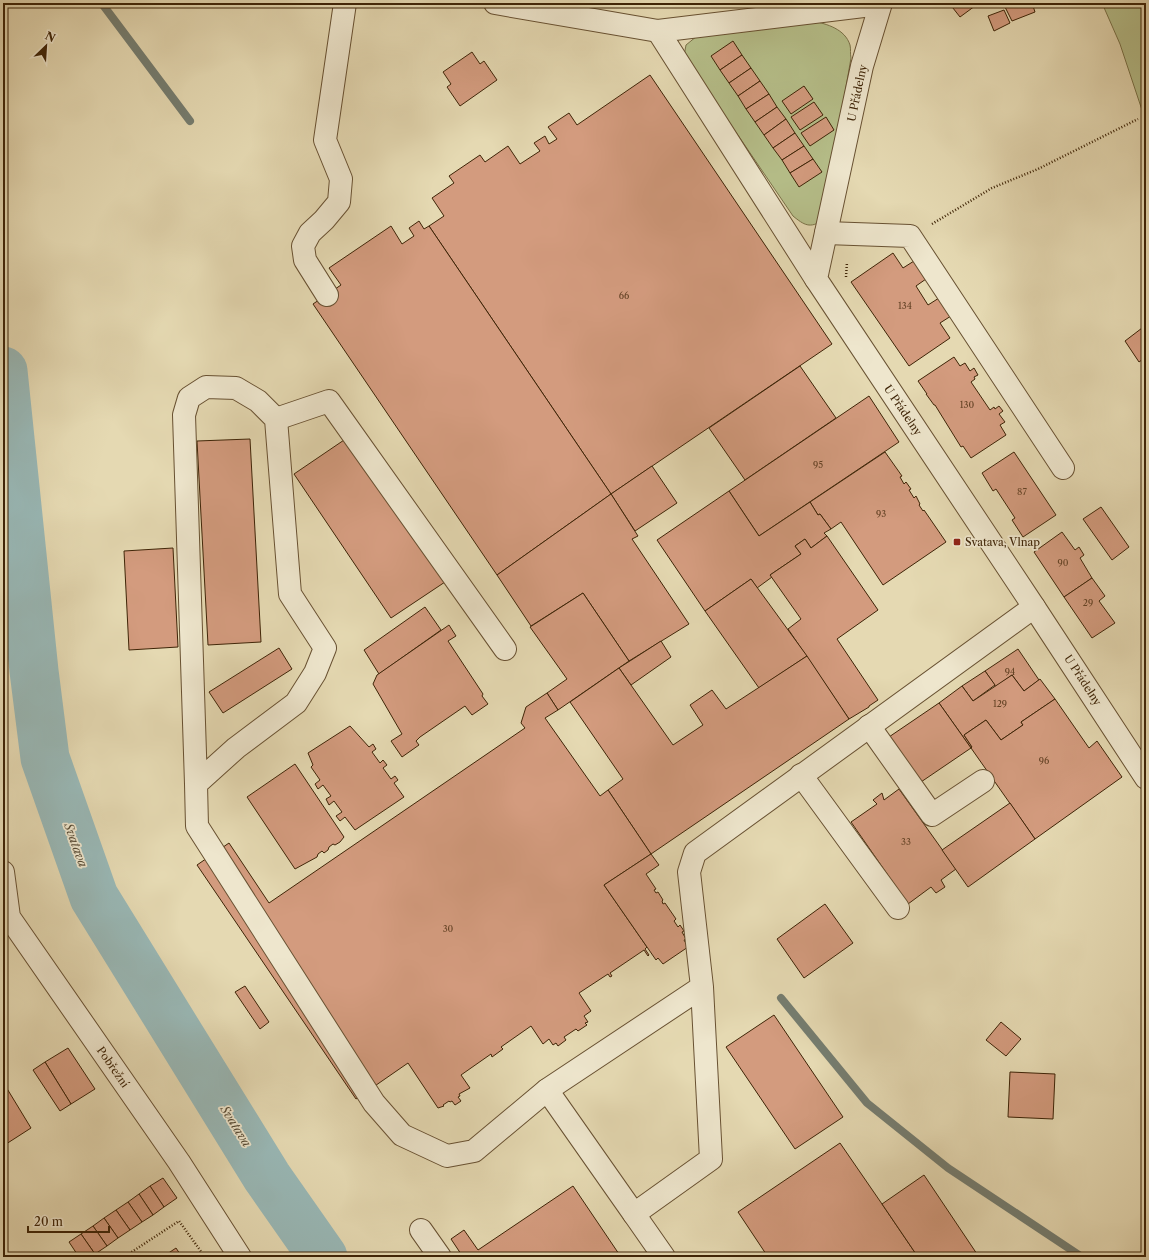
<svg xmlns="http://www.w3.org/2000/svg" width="1149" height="1260" font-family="'Libre Caslon Text',serif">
<rect width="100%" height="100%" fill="#e5d9b2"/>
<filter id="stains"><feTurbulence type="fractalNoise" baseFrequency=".005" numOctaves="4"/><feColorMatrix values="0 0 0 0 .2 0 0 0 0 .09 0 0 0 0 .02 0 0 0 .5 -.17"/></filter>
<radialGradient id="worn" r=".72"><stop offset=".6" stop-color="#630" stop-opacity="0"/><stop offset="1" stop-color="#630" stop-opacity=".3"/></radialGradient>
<g fill="#b6bf8a" stroke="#7a7248">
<path d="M1102,3H1146V122L1120,44Z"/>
<path d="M813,21C827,24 845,29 850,45C851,49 850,54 851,58L823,220C810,229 804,225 793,216L684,56L686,45L697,36Z"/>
</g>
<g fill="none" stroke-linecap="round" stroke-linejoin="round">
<g stroke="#757d70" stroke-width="8">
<path d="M100,3L103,5L190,121"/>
<path d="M781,998L867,1103L948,1168L1082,1257"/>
</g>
<path stroke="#99b8b6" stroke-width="49" d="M3,371L34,671L45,758L94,897L267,1177L323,1257"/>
</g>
<g fill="#d39b7e" stroke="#3e2407">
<path d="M949,3H979L960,17Z"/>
<path d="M1009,3H1032L1035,12L1012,21L1004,5Z"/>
<path d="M1004,10L1010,23L994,31L988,16Z"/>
<path d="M733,41L742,55L720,70L711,56Z"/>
<path d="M472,52L480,64L484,61L497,80L460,106L447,87L451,84L443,72Z"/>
<path d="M742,55L751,68L729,83L720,70Z"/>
<path d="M751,68L760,81L738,96L729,83Z"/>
<path d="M650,75L832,344L611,494L429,226L444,216L432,198L454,183L449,176L480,155L485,162L508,146L520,164L540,151L534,143L545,136L549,144L557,139L548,127L569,113L577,125Z"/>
<path d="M760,81L769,94L746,109L738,96Z"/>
<path d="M804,86L813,99L791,114L782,101Z"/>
<path d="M769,94L777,107L755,122L746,109Z"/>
<path d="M814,102L823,115L800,130L791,117Z"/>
<path d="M777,107L786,119L764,135L755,122Z"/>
<path d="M826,117L834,130L810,146L801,133Z"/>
<path d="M786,119L795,133L773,148L764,135Z"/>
<path d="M795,133L804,146L782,160L773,148Z"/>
<path d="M804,146L813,159L790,173L782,160Z"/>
<path d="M813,159L822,172L799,187L790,173Z"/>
<path d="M419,221L424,229L429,226L611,494L497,575L313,304L341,285L329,268L391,226L402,244L414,236L409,228Z"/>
<path d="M893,253L903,268L914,261L926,279L916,286L928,305L939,298L951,316L940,323L950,338L909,366L851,282Z"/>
<path d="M1146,325V357L1139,362L1125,341Z"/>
<path d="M954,357L960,366L965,363L970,371L974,368L978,375L974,377L975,379L971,382L990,410L994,407L995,409L999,406L1003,411L999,414L1005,422L1000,425L1006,435L971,458L963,446L961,447L935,405H934L926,394H927L918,381Z"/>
<path d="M800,366L836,418L745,480L709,428Z"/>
<path d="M869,396L899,442L759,536L729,491Z"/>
<path d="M347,438L445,582L391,618L294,474Z"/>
<path d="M250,439L261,642L208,645L197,441Z"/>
<path d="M885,452L902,476L900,477L904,484L906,482L911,489L909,490L914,498L916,496L920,504L919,505L923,511L924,510L946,542L883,585L841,522L831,529L820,514L818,515L810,502Z"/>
<path d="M1014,452L1056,515L1023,537L1012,520L1015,518L996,489L993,491L982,473Z"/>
<path d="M652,466L677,503L635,531L611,494Z"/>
<path d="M729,491L759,536L810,502L818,515L820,514L831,529L824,533L827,536L811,548L805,539L795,546L801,554L770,575L772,577L757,588L751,579L705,611L657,540Z"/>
<path d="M611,494L638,536L632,539L689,624L629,661L583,593L531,626L497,575Z"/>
<path d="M1101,507L1129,547L1112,560L1083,519Z"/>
<path d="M1062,532L1075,550L1079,547L1084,555L1080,558L1092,578L1064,597L1034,552Z"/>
<path d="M827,536L878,610L837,639L878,700L869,706V707L849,719L788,629L801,619L770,575L801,554L795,546L805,539L811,548Z"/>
<path d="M173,548L178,647L129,650L124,551Z"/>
<path d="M1092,578L1105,596L1099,601L1115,623L1092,638L1064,597Z"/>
<path d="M751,579L807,656L759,688L705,611Z"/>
<path d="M583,593L629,661L558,710L547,693L567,679L530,627Z"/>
<path d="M425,607L441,630L379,674L364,650Z"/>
<path d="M449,625L456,636L448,641L483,694L482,696L488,704L472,715L465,706L420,737L416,741L419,745L402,757L391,741L402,734L373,684L377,675Z"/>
<path d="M661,641L671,657L631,685L619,668Z"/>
<path d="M279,648L292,669L223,713L209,692Z"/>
<path d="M1018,649L1039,680L1024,691L1012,675L996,687L985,671Z"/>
<path d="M807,656L849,719L651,854L608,790L623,779L570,702L619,668L673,745L703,725L690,705L712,690L726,709Z"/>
<path d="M985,671L995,685L973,701L962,686Z"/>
<path d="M1012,675L1024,691L1040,679L1055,699L1021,722L1023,725L1001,740L986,720L964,735L972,747L971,748L939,703L962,686L973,701Z"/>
<path d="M547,693L558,710L545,718L600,796L608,790L651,854L604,885L647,947L645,949L649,955L648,956L644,950L610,973L612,976L610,977L608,974L579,993L591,1011L584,1016L588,1022L585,1023L587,1025L578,1031L576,1029L564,1037L566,1040L558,1046L556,1043L553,1045L549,1039L543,1044L531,1026L501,1047L503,1049L492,1057L491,1054L461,1075L470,1088L459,1094L460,1096L458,1097L461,1101L455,1105L452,1101L450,1102L449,1101L443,1105L444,1106L438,1108L408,1063L356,1099L197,865L229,843L269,903L525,728L521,723L526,707Z"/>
<path d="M1055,699L1089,748L1097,741L1122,777L1035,839L971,748L972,747L964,735L986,720L1001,740L1023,725L1021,722Z"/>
<path d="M939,703L971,748L918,784L886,739Z"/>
<path d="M350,726L369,747L373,744L376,749L372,752L380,763L383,760L387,765L383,768L391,779L395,776L398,780L394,783L404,797L355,830L345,817L340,821L336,816L342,812L334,801L329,805L326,799L331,796L323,785L318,789L315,784L320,780L311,767L313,765L308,753Z"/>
<path d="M295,764L344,837L340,842L335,845L333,844L329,847L328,850L324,853L322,851L318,854L317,857L295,869L247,797Z"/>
<path d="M899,789L956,869L941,880L945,887L936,893L931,887L908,904L851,822L877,804L873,800L882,793L884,800Z"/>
<path d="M1010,803L1035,839L968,887L942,850Z"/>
<path d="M651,854L659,865L646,874L656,889L654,890L656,893L658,892L663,900L662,901L663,904L665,903L676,919L674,921L678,927L680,925L684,931L682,932L686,939L684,940L688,947L663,964L658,958L656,960L604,885Z"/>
<path d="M825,904L853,943L804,978L777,939Z"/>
<path d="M245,986L269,1022L260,1029L235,992Z"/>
<path d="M774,1015L843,1117L795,1149L726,1047Z"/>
<path d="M1001,1022L1021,1039L1006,1056L986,1040Z"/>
<path d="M68,1048L95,1089L71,1104L45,1062Z"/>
<path d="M45,1062L71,1104L60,1111L33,1070Z"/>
<path d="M1010,1072L1055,1074L1053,1119L1008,1117Z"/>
<path d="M3,1082L31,1128L3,1146Z"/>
<path d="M840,1143L882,1204L918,1257H768L738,1212Z"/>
<path d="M924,1175L979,1257H918L882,1204Z"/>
<path d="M163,1178L177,1198L164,1207L150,1186Z"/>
<path d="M150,1186L164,1207L153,1215L139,1194Z"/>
<path d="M573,1186L621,1257H473L471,1255L468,1257H463L451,1239L464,1230L478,1250Z"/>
<path d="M139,1194L153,1215L142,1222L128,1202Z"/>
<path d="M128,1202L142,1222L130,1230L116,1210Z"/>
<path d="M116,1210L130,1230L118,1238L104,1218Z"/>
<path d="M104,1218L118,1238L107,1246L93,1226Z"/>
<path d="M93,1226L107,1246L95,1254L81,1234Z"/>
<path d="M81,1234L95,1254L91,1257H79L69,1242Z"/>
<path d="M176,1248L182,1257H165L164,1256Z"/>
</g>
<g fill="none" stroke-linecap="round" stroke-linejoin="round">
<g stroke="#685132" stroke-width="24">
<g id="minor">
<path d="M495,3L658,31"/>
<path d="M881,3L862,66L816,279L1034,607L1146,778"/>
<path d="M826,233L910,236L1063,468"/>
<path d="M816,279L658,31L880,4"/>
<path d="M327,295L305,260L303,246L310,233L324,220L339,202L341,179L325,140L345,3"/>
<path d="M276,419L329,401L505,649"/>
<path d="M869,726L932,815L983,781"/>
<path d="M801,775L898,908"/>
<path d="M196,784L236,748L296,703L315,673L325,648L290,594L276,419L258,401L236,388L206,387L189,398L184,415L196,784L197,826L374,1103L402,1135L447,1156L474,1151L547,1090"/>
<path d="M3,872L9,917L179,1162L240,1257"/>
<path d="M702,987L547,1090L634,1214L711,1159L702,987L689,872L695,853L1034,607"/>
<path d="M634,1214L664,1257"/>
<path d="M421,1230L440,1257"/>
</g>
</g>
<g stroke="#3e2407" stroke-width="2.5" stroke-dasharray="1 2" stroke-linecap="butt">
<path d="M932,224L992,188L1038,169L1138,119"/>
<path d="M846,277L847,262"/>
<path d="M124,1257L179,1221L205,1257"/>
</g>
<use href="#minor" stroke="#eee6cd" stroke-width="22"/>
</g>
<rect fill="#8f2418" stroke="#eee6cd" stroke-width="1.5" x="953" y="538" width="8" height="8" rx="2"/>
<g text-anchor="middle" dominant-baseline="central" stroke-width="3.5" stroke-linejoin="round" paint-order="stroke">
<g font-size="9" fill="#634225">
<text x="624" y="295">66</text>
<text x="905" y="305">134</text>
<text x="967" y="404">130</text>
<text x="818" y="464">95</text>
<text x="1022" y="491">87</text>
<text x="881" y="513">93</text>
<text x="1063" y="562">90</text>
<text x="1088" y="602">29</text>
<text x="1010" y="671">94</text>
<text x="1000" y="703">129</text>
<text x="1044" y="760">96</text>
<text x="906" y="841">33</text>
<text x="448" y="928">30</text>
</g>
<g font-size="11" fill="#3e2407" stroke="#eee6cd">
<text transform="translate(857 93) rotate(-78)">U Přádelny</text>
<text transform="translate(903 410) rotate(56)">U Přádelny</text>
<text transform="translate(1083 680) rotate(57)">U Přádelny</text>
<text transform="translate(113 1067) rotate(55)">Pobřežní</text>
</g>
<g font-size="11" fill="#3e2407" stroke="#eee6cd" text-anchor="start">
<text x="965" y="542">Svatava, Vlnap</text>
</g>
<g font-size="12" font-style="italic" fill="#554933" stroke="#eee6cd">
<text transform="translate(76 845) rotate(70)">Svatava</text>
<text transform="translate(236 1126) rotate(58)">Svatava</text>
</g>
</g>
<rect width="1149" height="1260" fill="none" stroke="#e5d9b2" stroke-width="16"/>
<rect x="4" y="4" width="1141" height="1252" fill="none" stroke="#3e2407" stroke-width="2"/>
<rect x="8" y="8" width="1133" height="1244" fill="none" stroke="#3e2407"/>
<g transform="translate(46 46) rotate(25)" stroke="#eee6cd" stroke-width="3" paint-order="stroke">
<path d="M0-3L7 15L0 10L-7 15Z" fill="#3e2407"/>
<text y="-6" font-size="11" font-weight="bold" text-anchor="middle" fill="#3e2407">N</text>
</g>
<path d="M28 1226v6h81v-6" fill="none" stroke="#3e2407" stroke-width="2"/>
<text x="34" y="1226" font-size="12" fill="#3e2407" stroke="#eee6cd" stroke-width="3" paint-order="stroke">20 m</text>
<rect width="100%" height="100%" filter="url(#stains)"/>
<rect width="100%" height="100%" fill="url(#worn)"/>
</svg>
